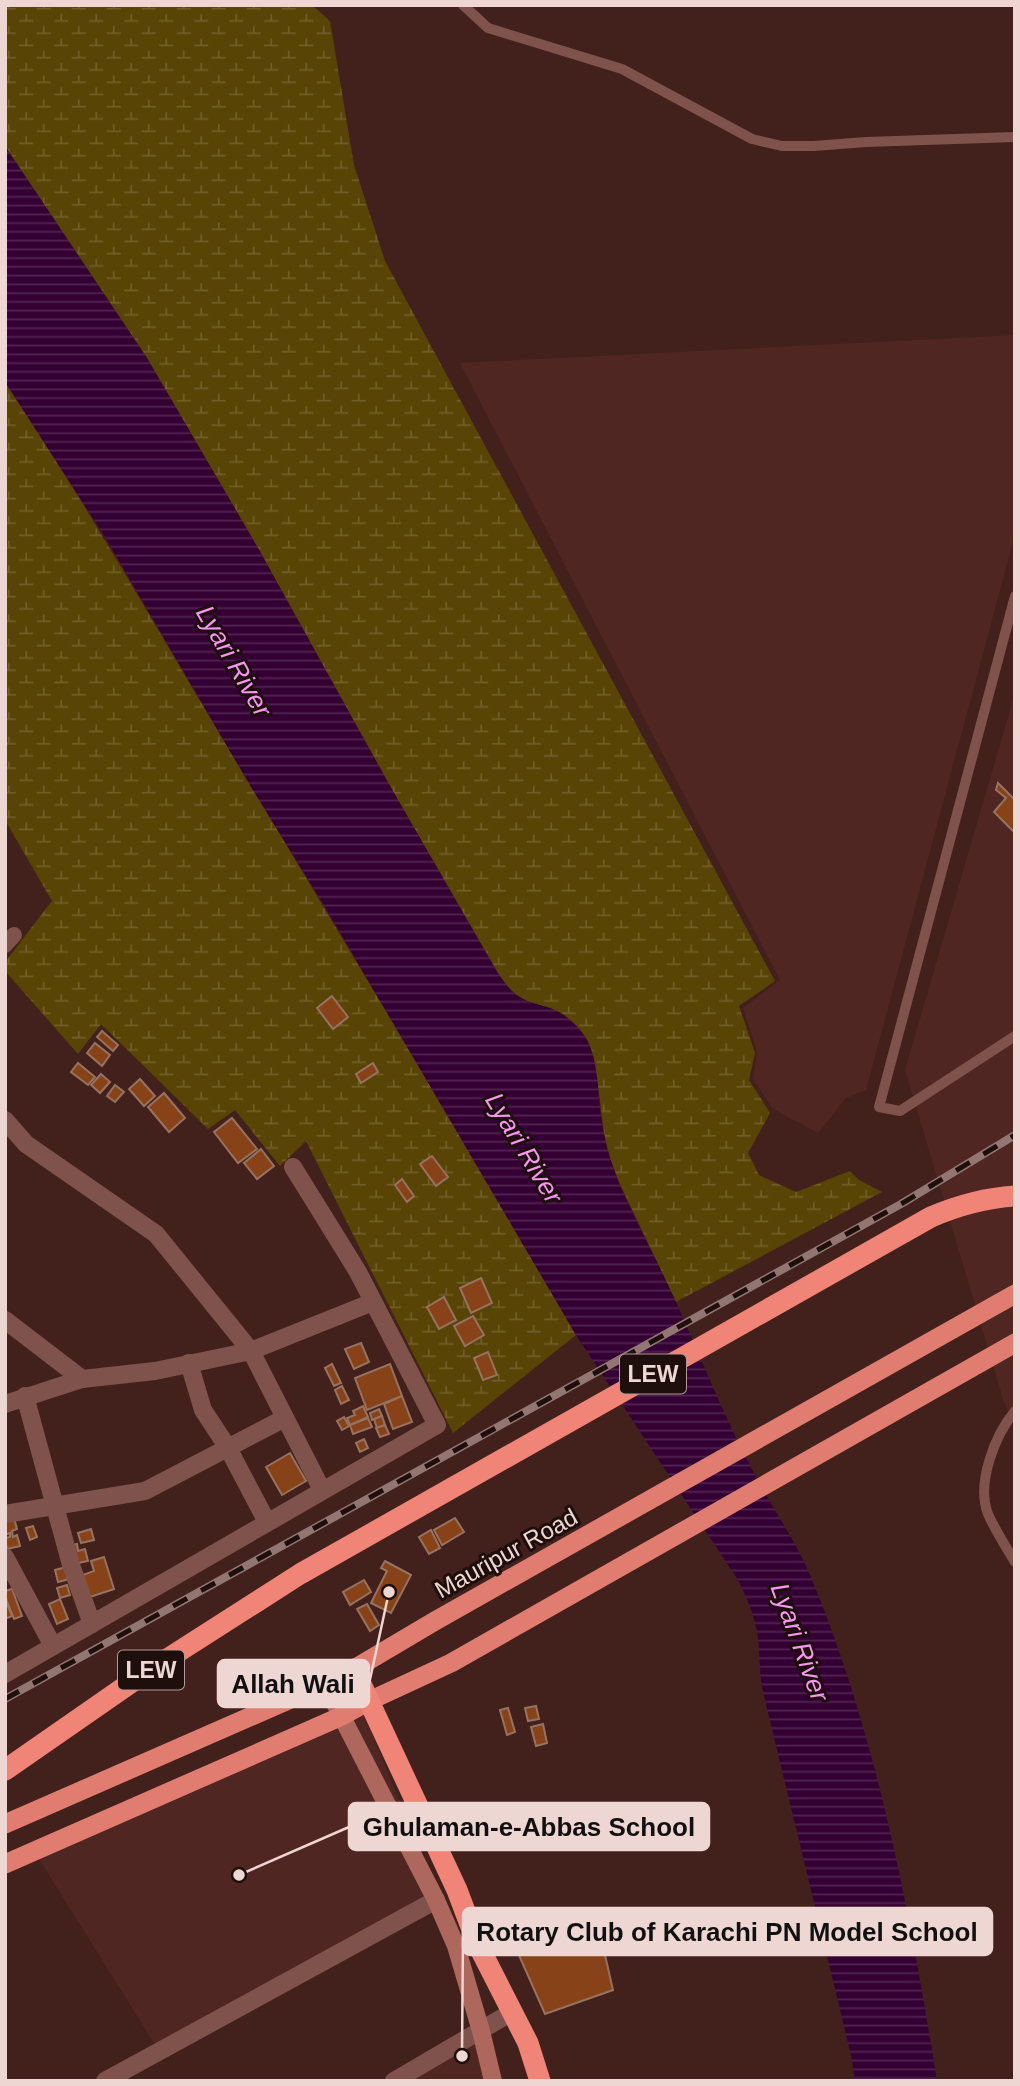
<svg xmlns="http://www.w3.org/2000/svg" width="1020" height="2086" font-family="Arial,sans-serif">
<defs>
<pattern id="wetland-marsh" width="20" height="14" patternUnits="userSpaceOnUse" patternTransform="scale(1.75)"><rect width="20" height="14" fill="#584404"/><path d="M1 5h8M5 5V1M11 12h8M15 12V8" fill="none" stroke="#705e28"/></pattern>
<pattern id="water-rules" width="6" height="5" patternUnits="userSpaceOnUse" patternTransform="scale(1.75)"><rect width="6" height="5" fill="#340034"/><path d="M0 2.5h6" fill="none" stroke="#522450"/></pattern>
</defs>
<rect width="100%" height="100%" fill="#42211c"/>
<g fill="#4f2621">
<path d="M1015,335V534L866,1090L846,1098L818,1133L773,1109L753,1079L757,1051L743,1008L780,980L460,363Z"/>
<path d="M1015,693V1425L1004,1402L905,1070Z"/>
<path d="M364,1714L439,1898L159,2051L34,1851Z"/>
<path d="M481,2031L493,2081H394Z"/>
</g>
<g fill="url(#wetland-marsh)">
<path d="M5,5H312L330,21L354,165L385,261L775,981L739,1006L755,1053L749,1080L770,1113L748,1153L759,1175L796,1192L850,1171L859,1180L882,1192L676,1302L619,1182L606,1148L597,1078L522,999L510,990L499,975L390,786L258,548L147,358L5,146Z"/>
<path d="M5,382C93,514 170,652 252,788C361,969 470,1151 576,1335L453,1433L306,1141L280,1166L235,1110L208,1129L101,1024L78,1054L5,971V962L52,901L5,820Z"/>
</g>
<path fill="url(#water-rules)" d="M5,146L147,358L258,548L390,786L499,975C506,984 511,992 520,997C530,1004 544,1005 555,1010C568,1016 583,1030 589,1044C598,1063 598,1094 601,1116C604,1139 610,1159 618,1181C636,1222 658,1262 676,1302C702,1360 725,1419 755,1475C774,1511 798,1544 813,1582C878,1741 910,1912 937,2081H855L851,2055L763,1692C759,1673 760,1656 758,1637C755,1617 747,1598 738,1580L576,1335L325,907L251,787L105,537L5,382Z"/>
<g fill="#874218" stroke="#967361" stroke-width="2">
<path d="M998,783L1015,800V833L994,812L1006,798L996,790Z"/>
<path d="M332,996L348,1017L333,1029L317,1008Z"/>
<path d="M102,1031L118,1045L113,1051L97,1037Z"/>
<path d="M95,1043L110,1055L102,1066L87,1053Z"/>
<path d="M78,1063L95,1077L88,1085L71,1072Z"/>
<path d="M373,1063L378,1072L361,1083L356,1074Z"/>
<path d="M101,1074L110,1082L100,1093L91,1085Z"/>
<path d="M140,1079L155,1096L144,1106L129,1089Z"/>
<path d="M115,1085L124,1092L115,1102L107,1096Z"/>
<path d="M164,1093L185,1118L169,1132L148,1107Z"/>
<path d="M232,1118L257,1149L238,1163L214,1132Z"/>
<path d="M261,1149L274,1166L257,1179L244,1163Z"/>
<path d="M432,1156L448,1177L436,1186L420,1164Z"/>
<path d="M402,1179L414,1196L407,1202L395,1185Z"/>
<path d="M481,1278L492,1303L471,1313L460,1288Z"/>
<path d="M444,1297L456,1320L439,1329L427,1307Z"/>
<path d="M473,1316L484,1335L465,1346L454,1326Z"/>
<path d="M361,1343L369,1362L354,1369L345,1349Z"/>
<path d="M488,1352L497,1375L483,1380L474,1358Z"/>
<path d="M332,1364L341,1383L334,1386L325,1368Z"/>
<path d="M390,1364L402,1396L367,1410L355,1378Z"/>
<path d="M342,1386L349,1400L341,1404L335,1390Z"/>
<path d="M402,1396L412,1422L393,1429L384,1404Z"/>
<path d="M363,1406L368,1417L350,1425L347,1418L355,1415L353,1411Z"/>
<path d="M379,1409L382,1416L372,1420L370,1413Z"/>
<path d="M382,1416L385,1425L377,1428L374,1419Z"/>
<path d="M344,1417L349,1426L342,1430L337,1421Z"/>
<path d="M368,1418L372,1427L353,1434L350,1425Z"/>
<path d="M385,1425L389,1434L380,1437L376,1428Z"/>
<path d="M364,1439L368,1448L360,1452L356,1443Z"/>
<path d="M290,1453L306,1481L282,1495L266,1467Z"/>
<path d="M14,1518L17,1529L12,1531L13,1537L17,1535L20,1546L7,1549L5,1538L10,1537V1533L5,1535V1520Z"/>
<path d="M455,1518L464,1532L442,1545L434,1530Z"/>
<path d="M33,1526L37,1537L30,1540L26,1528Z"/>
<path d="M91,1529L94,1540L81,1543L78,1533Z"/>
<path d="M431,1530L440,1548L429,1554L419,1537Z"/>
<path d="M77,1544L78,1551L85,1549L88,1561L73,1564V1545Z"/>
<path d="M104,1557L114,1589L87,1598L80,1576L94,1571L91,1561Z"/>
<path d="M385,1561L411,1575L391,1613L371,1603L387,1571L381,1568Z"/>
<path d="M70,1566L73,1578L58,1582L55,1570Z"/>
<path d="M364,1580L371,1592L350,1605L343,1592Z"/>
<path d="M67,1585L70,1595L60,1598L57,1588Z"/>
<path d="M12,1589L22,1616L14,1619L5,1596V1591Z"/>
<path d="M5,1599L12,1616L5,1619Z"/>
<path d="M60,1599L68,1619L57,1624L49,1604Z"/>
<path d="M367,1604L379,1625L370,1631L357,1609Z"/>
<path d="M536,1706L539,1719L528,1721L525,1708Z"/>
<path d="M508,1708L515,1732L507,1735L500,1710Z"/>
<path d="M543,1724L547,1743L536,1746L531,1727Z"/>
<path d="M597,1920L613,1990L545,2014L518,1953L532,1940Z"/>
</g>
<g fill="none" stroke-linecap="round" stroke-linejoin="round">
<g stroke="#7f534c" stroke-width="10">
<path d="M463,5L488,28L622,69L752,139L782,146H814L866,142L1015,137"/>
<path d="M1015,596L879,1107L900,1111L1015,1036"/>
<path d="M1015,1411C995,1435 976,1483 988,1514C995,1530 1006,1547 1015,1562"/>
</g>
<path stroke="#7f534c" stroke-width="16" d="M5,945L14,935"/>
<g stroke="#7f534c" stroke-width="18">
<path d="M5,1120L26,1144L156,1234L251,1351L322,1490"/>
<path d="M5,1320L82,1379L155,1371L251,1351L373,1302"/>
<path d="M189,1363L203,1410L228,1448L267,1522"/>
<path d="M25,1396L71,1565L92,1624"/>
<path d="M5,1404L82,1379"/>
<path d="M5,1514L145,1491L285,1418"/>
<path d="M5,1557L53,1646"/>
<path d="M5,1674L437,1425L358,1272L293,1167"/>
<path d="M105,2081L436,1900"/>
<path d="M394,2081L512,2012"/>
</g>
<path stroke="#ad675d" stroke-width="18" d="M325,1684L436,1900L456,1946L481,2031L493,2081"/>
<g stroke="#e07d70" stroke-width="19">
<path d="M5,1824L325,1684L354,1669L435,1621L1015,1294"/>
<path d="M5,1864L342,1716L369,1701L451,1663L1015,1343"/>
</g>
<g stroke="#f08476" stroke-width="21">
<path d="M354,1669L457,1890L477,1943L528,2043L540,2081"/>
<path d="M5,1770L139,1677L300,1574L931,1217C959,1205 984,1198 1015,1196"/>
</g>
<g stroke="#927671" stroke-width="8">
<path id="rail" d="M5,1699L901,1204L1015,1135"/>
</g>
<use href="#rail" stroke="#1e0f0d" stroke-width="5" stroke-dasharray="16" stroke-linecap="butt"/>
</g>
<g text-anchor="middle" dominant-baseline="central" stroke-width="6" stroke-linejoin="round" paint-order="stroke">
<g fill="#1e0f0d" stroke="#b09b98" stroke-width="2">
<rect x="620" y="1354.5" width="66" height="39" rx="5"/>
<rect x="118" y="1650.5" width="66" height="39" rx="5"/>
</g>
<g font-size="23" font-weight="bold" fill="#eed7d3">
<text x="653" y="1374">LEW</text>
<text x="151" y="1670">LEW</text>
</g>
<g font-size="24" fill="#eed7d3" stroke="#1e0f0d">
<text transform="translate(506 1553) rotate(-29)">Mauripur Road</text>
</g>
<g font-size="26" font-style="italic" fill="#f895f3" stroke="#1e0f0d">
<text transform="translate(234 661) rotate(60)">Lyari River</text>
<text transform="translate(524 1148) rotate(59)">Lyari River</text>
<text transform="translate(800 1642) rotate(70)">Lyari River</text>
</g>
</g>
<path fill="none" stroke="#eed7d3" stroke-width="2.5" d="M389 1592L369 1684M239 1875L349 1827M462 2056L463 1932"/>
<g fill="#eed7d3" stroke="#1e0f0d" stroke-width="2.5">
<circle cx="389" cy="1592" r="7"/>
<circle cx="239" cy="1875" r="7"/>
<circle cx="462" cy="2056" r="7"/>
</g>
<g fill="#eed7d3" stroke="#eed7d3" stroke-width="2.5">
<rect x="218" y="1660" width="151" height="47" rx="7"/>
<rect x="349" y="1803" width="360" height="47" rx="7"/>
<rect x="463" y="1908" width="529" height="47" rx="7"/>
</g>
<g font-size="26" text-anchor="middle" font-weight="bold" fill="#111">
<text x="293" y="1693">Allah Wali</text>
<text x="529" y="1836">Ghulaman-e-Abbas School</text>
<text x="727" y="1941">Rotary Club of Karachi PN Model School</text>
</g>
<rect width="1020" height="2086" fill="none" stroke="#eed7d3" stroke-width="14"/>
</svg>
